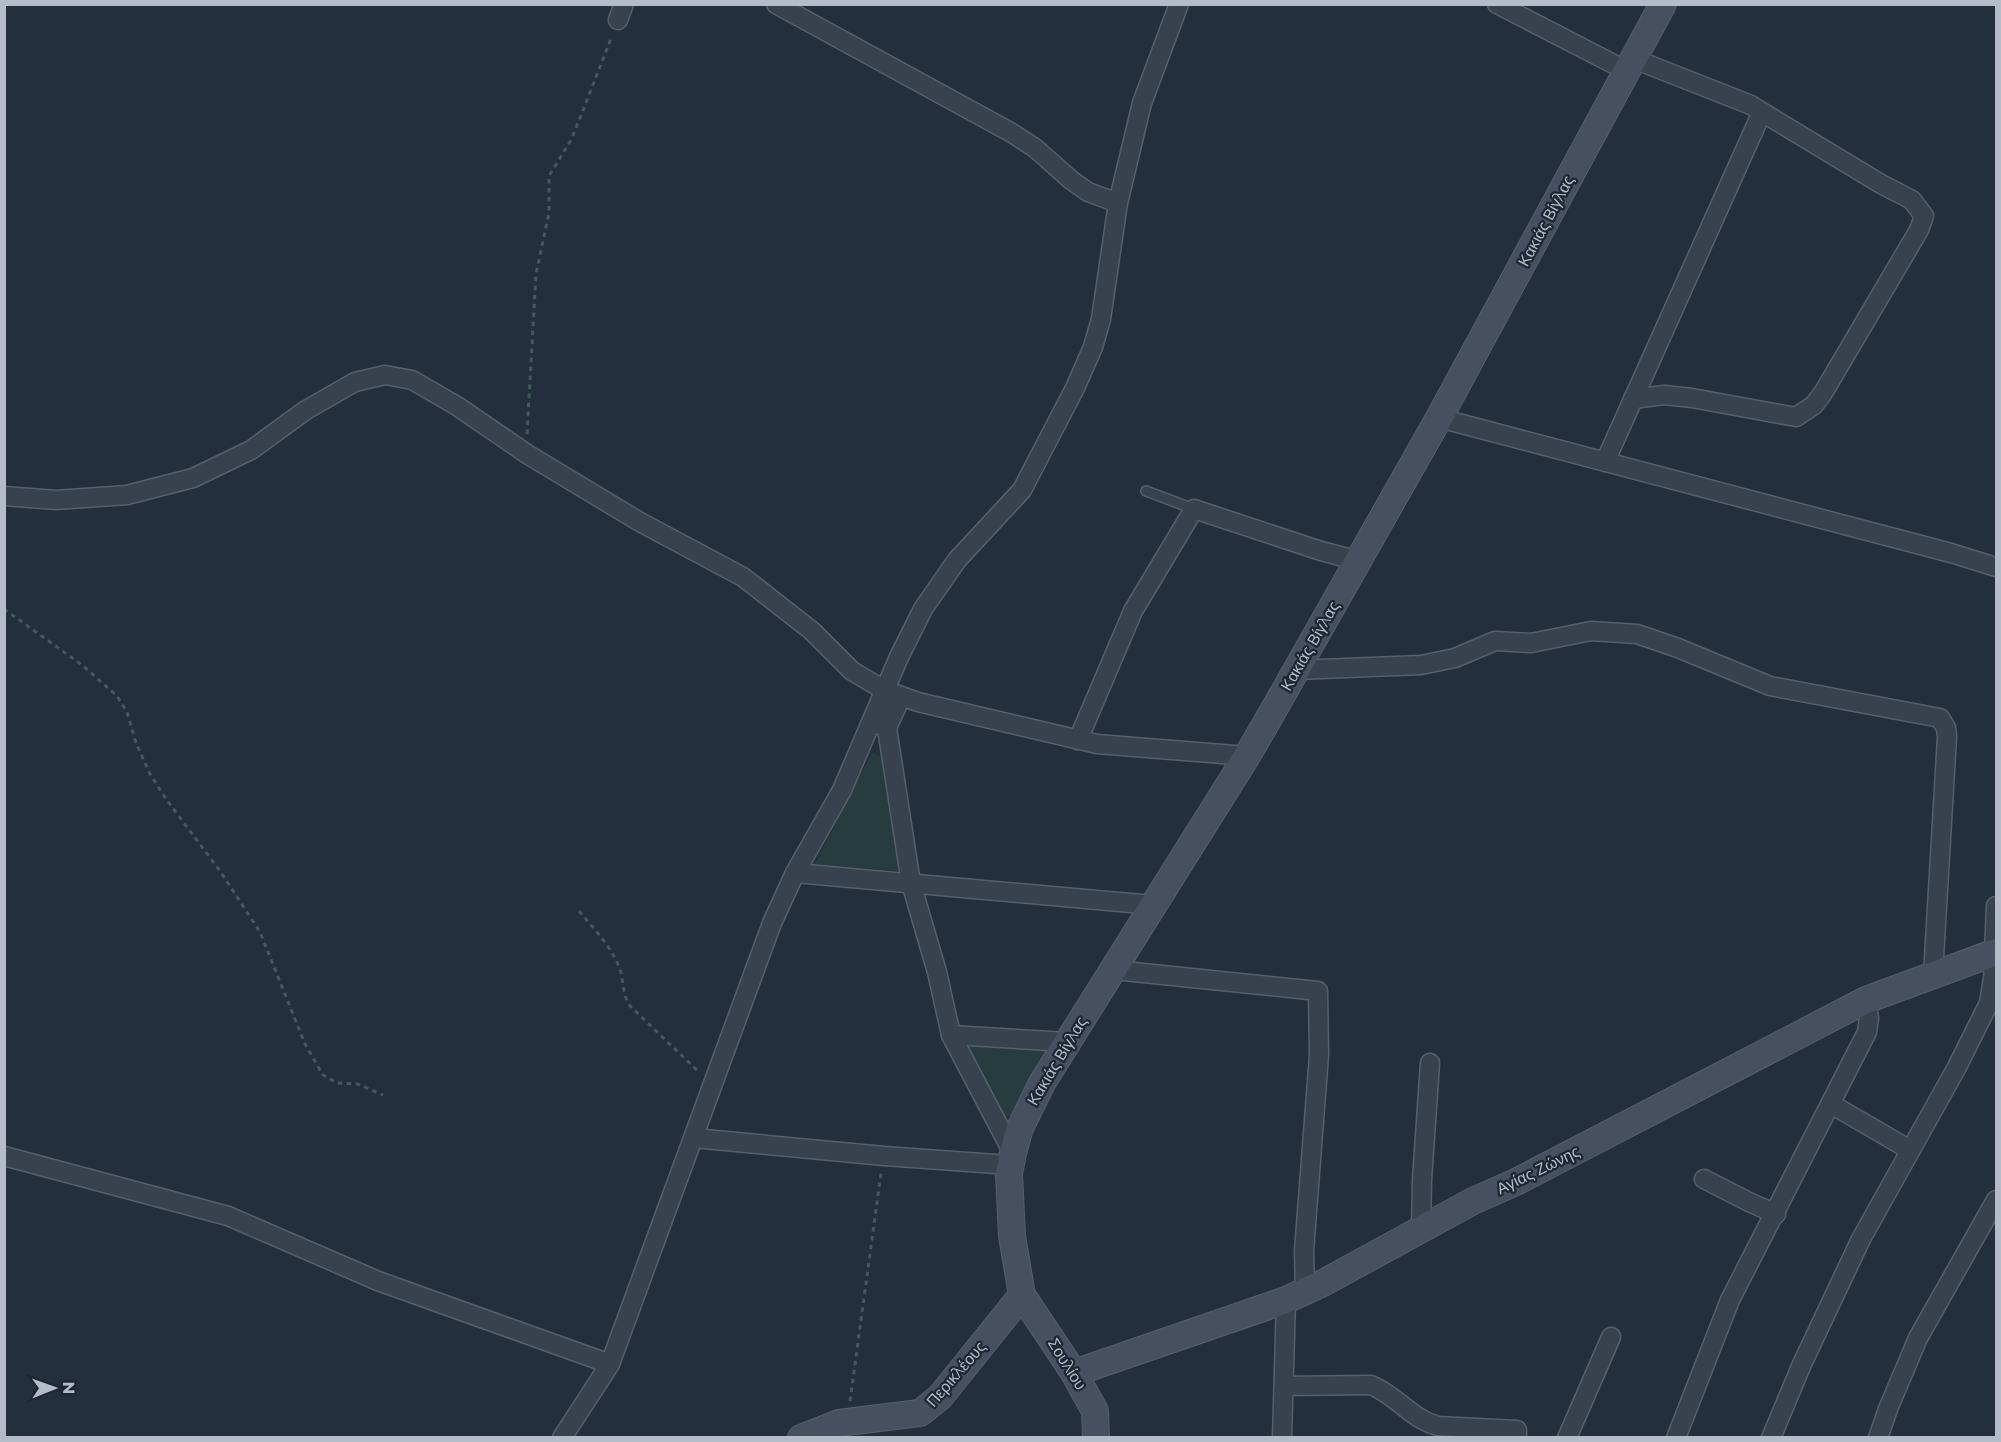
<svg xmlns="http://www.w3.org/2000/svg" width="2001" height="1442" font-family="Montserrat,sans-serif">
<rect width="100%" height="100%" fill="#242f3e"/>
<g fill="#263c3f">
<path d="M872,753L886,758L902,871L814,865Z"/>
<path d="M965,1042L1051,1047L1011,1117H1002Z"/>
</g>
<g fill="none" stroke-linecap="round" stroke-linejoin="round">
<g stroke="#565f6c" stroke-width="12">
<path id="lane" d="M1146,491L1194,509"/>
</g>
<g stroke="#565f6c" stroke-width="21">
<g id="street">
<path d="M776,4L1012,133L1035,148L1071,180L1088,192L1118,203"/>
<path d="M1497,4L1627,71"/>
<path d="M618,20L624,4"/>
<path d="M1633,399L1664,395L1692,398L1796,417L1814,405L1823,393L1919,230L1924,216L1912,200L1881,184L1762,112"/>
<path d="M1439,418L1951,553L1996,567"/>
<path d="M1605,462L1762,112L1751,105L1634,59"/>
<path d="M4,496L56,500L127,495L193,478L251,450L306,410L355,382L385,375L412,380L457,406L527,454L640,522L743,577L812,631L852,671L884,690L918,702L1097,744L1247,756"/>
<path d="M1296,670L1421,665L1455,658L1495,641L1531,643L1591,631L1637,634L1678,648L1770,686L1940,718L1946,728L1947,737L1933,975"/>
<path d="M872,721L887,728L911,883L937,972L951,1035L1013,1153"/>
<path d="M887,728L901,697"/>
<path d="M1078,740L1133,611L1194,509L1321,551L1359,561"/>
<path d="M795,873L1153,905"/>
<path d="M1996,906L1994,953L1996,954"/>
<path d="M1114,970L1318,991L1319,1055L1304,1251L1305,1292"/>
<path d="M951,1035L1067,1042"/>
<path d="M1831,1104L1910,1150"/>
<path d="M694,1138L884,1156L1010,1165"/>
<path d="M4,1156L228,1216L378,1281L610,1364"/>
<path d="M1704,1179L1749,1202L1776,1214"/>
<path d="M1421,1231L1422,1180L1430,1063"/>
<path d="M1284,1386L1371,1385C1396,1395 1411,1419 1438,1426L1517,1430V1438"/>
<path d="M562,1438L610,1364L772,923L795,873L842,790L899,657L923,609L957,560L1022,490L1075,388L1093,347L1101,319L1118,203L1142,103L1179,4"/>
<path d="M1282,1438L1286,1300"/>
<path d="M1567,1438L1611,1337"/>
<path d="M1676,1438L1730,1300L1867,1032L1869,1018L1866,1000"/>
<path d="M1771,1438L1802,1364L1861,1239L1957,1067L1989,1003L1994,972L1987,956"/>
<path d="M1878,1438L1888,1409L1918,1338L1996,1200"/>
</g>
</g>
<g stroke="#565f6c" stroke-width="28">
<g id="secondary">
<path d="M1074,1373L1286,1300L1323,1283L1473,1201L1516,1182L1866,1000L1996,952"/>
<path d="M801,1438L839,1423L920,1413L940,1397L1022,1295"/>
<path d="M1096,1438L1095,1411L1074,1373L1022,1295L1012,1236L1009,1174L1013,1153L1020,1128L1042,1083L1247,756L1273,711L1439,418L1663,4"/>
</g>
</g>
<g stroke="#44595c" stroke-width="3" stroke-dasharray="4.5 4.5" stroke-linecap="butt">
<path d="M527,434L536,274L549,213V176L571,140L580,118L612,36"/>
<path d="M4,609L82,665L117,696L127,712L136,743L150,774L166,799L220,871L260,932L305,1044L323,1075L337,1083L358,1084L383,1095"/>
<path d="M579,911C594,929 611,946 620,969C624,982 622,994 630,1006L700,1073"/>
<path d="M850,1401L881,1173"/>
</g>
<use href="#lane" stroke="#38414e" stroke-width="9"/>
<use href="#street" stroke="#38414e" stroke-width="18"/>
<use href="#secondary" stroke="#465061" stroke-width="26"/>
</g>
<g text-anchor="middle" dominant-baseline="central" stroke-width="4.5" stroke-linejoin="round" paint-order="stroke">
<g font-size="16" fill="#b4bcc9" stroke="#1d2633">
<text transform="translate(1546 221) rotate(-62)">Κακιάς Βίγλας</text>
<text transform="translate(1310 646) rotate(-60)">Κακιάς Βίγλας</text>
<text transform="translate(1057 1061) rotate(-59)">Κακιάς Βίγλας</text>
<text transform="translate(1538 1170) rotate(-26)">Αγίας Ζώνης</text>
<text transform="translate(1067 1364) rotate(58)">Σουλίου</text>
<text transform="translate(956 1374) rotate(-49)">Περικλέους</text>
</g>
</g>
<rect width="2001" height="1442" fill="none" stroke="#b4bcc9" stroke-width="12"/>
<g transform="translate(54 1388) rotate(89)" stroke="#1d2633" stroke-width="4.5" paint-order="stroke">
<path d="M0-4.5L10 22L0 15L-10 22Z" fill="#b4bcc9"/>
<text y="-9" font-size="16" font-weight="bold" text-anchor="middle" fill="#b4bcc9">N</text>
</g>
</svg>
